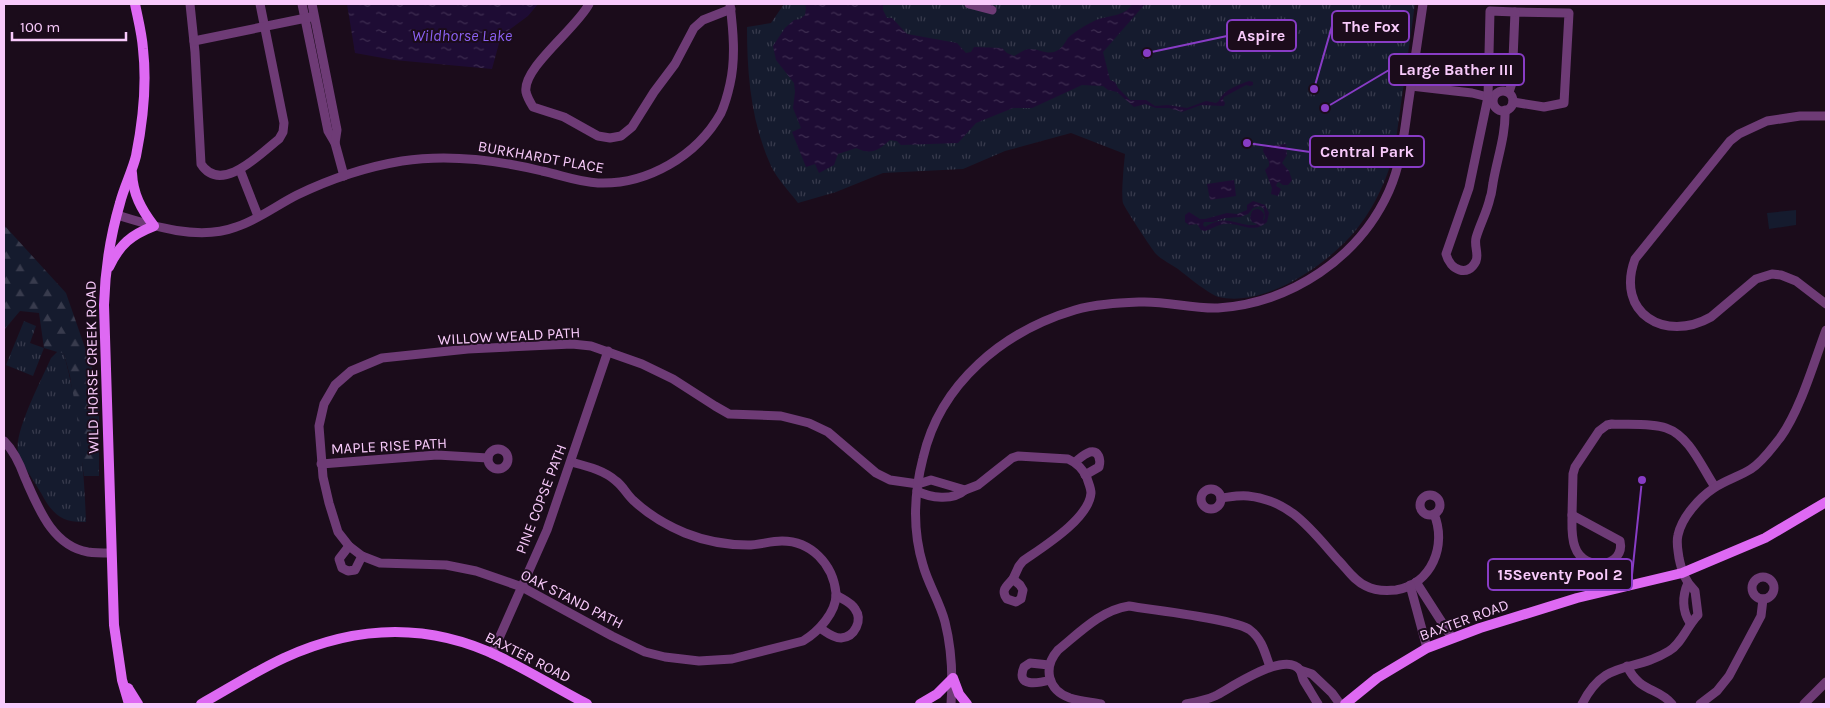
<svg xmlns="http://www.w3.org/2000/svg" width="1830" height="708" font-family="Karla,sans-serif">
<defs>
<pattern id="forest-firs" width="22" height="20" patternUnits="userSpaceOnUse" patternTransform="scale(1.25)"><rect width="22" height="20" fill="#151b2e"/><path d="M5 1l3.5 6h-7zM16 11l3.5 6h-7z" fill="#383b4d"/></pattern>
<pattern id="park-tufts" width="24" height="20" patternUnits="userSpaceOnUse" patternTransform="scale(1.25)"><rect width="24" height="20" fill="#151b2e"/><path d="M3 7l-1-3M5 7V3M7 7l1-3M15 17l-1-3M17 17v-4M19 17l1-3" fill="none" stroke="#383b4d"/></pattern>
<pattern id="water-ripples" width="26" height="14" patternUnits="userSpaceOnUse" patternTransform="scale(1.25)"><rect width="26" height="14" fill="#1e0c34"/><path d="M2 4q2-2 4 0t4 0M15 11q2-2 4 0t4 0" fill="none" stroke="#3f2e52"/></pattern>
</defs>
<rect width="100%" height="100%" fill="#1b0c1b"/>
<path fill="url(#forest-firs)" d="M4,225L66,293L99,388V476H84L70,376L64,354L44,348L39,313L20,311L4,330Z"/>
<g fill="url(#park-tufts)">
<path d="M784,4H1415L1394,154C1386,180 1376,204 1359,226C1332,262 1266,308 1219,297C1210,295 1187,276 1178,269C1171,264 1162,260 1156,254C1153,251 1124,207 1123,203C1121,196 1124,163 1125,154L1071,133L1005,151L963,169L883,173L836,192L798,203C790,192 777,179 771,166C751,122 747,75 747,27L771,23Z"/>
<path d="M24,321L36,326L30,343L44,348L33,376L6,365Z"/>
<path d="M58,351L64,354C79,409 84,466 86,522C62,523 52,514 41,493C36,484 20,461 18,452C14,431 42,379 51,358Z"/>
</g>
<path fill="#151b2e" d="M1796,210V225L1769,229L1767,213Z"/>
<g fill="url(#water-ripples)" fill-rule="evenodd">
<path d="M347,4H538L528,16L501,36L492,69L394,60L355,53Z"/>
<path d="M805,4H883V10L887,18H892L907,34L957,43L966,53L971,52L974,47L1002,48L1007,53L1014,56C1019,54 1023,50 1028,49C1037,48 1045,54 1054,52C1062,49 1064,44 1068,38C1074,32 1086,25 1094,21C1106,15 1126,17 1132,4H1145L1103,52L1110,80L1115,82L1118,88L1130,100H1146L1155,106L1168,105L1187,108L1206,101L1216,103L1219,101C1223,90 1238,85 1249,81L1253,82V85L1250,86L1246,85L1224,97L1223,100L1225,103L1224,106L1201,105L1182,112L1169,108H1156L1145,104L1134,107L1117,92L1108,90L1103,86L1082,85L1032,108H1013L976,123L958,143L901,145L897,141L890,140C878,151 871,155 856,148L838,154L834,165L819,173L815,164L806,167L792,132L801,128L793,108L795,92L794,83L776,60L773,46L785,28L794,20L800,19L805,15L806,8Z"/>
<path d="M1286,144L1287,155L1282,163L1289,171L1292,180L1288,185H1283L1279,182L1277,183L1276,186L1281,189L1278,196L1271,194L1272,188L1265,170L1269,166V162C1267,155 1261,154 1264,146Z"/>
<path d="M1234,180L1236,196L1210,200L1207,184Z"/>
<path d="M1253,201L1265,205L1269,213L1267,222C1253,235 1240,222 1224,224C1217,225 1211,229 1205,231L1201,230L1197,224L1189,225L1185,222V215L1189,212L1200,219H1205L1227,213L1237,214L1247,210V205ZM1260,206L1264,209L1265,218L1263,221L1264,214C1261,209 1257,208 1252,211L1250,218L1252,222L1257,224L1256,225C1235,226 1227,213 1205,227L1203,225L1204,222H1213L1225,218L1240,217L1248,214L1253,208Z"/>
</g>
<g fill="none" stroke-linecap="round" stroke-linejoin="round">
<g stroke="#6e3b76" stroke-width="9">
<path d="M190,4L195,52L201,164C221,195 260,154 279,139L283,132L284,123L260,4"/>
<path d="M302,4L328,131L335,143L344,176"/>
<path d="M312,4L337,130L335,143"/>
<path d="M589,4C577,28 522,68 526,92C527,97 530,102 533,107L564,117L598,136L610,138L621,136L632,127L654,92L675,64L694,28L703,20L731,9"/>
<path d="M969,4L992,10"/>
<path d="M194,41L311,17"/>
<path d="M1411,86L1472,93L1492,98"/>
<circle cx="1503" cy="101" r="10"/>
<path d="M1509,92L1512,83L1515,12L1569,13L1564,103L1544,107L1513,102"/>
<path d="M1505,110C1506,135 1497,159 1493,183C1492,188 1492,193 1490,198C1487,212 1480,224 1476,238C1474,246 1479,254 1476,261C1468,278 1450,270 1446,254L1469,188L1488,97L1490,11L1515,12"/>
<path d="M1826,116H1800L1767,121L1739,134L1730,141L1635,259C1615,313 1665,343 1711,317L1756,279L1772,274L1781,275L1796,281L1826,304"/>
<path d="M240,170L258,216"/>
<path d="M117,215C152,226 199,241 236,227C258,220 277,205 297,195C330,179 366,167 402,161C449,154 497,160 542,171C561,175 579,182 598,183C647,185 697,156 721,113C725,104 728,93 730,84C736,58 733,29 730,4"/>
<path d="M4,441C14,451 20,464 25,478C38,507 52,546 88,552C95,553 104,553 111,553"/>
<circle cx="498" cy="459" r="10"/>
<path d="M571,462C586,466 604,470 616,481C623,486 627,495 634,501C649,515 666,525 685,533C705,541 726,545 748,545C759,545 770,541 782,541C811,541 833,564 836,593C837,612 818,632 803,641L732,659L699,661L665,657L645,652L612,636L522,587L476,571L446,565L380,563L362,556L349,546L338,532L329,503L323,477L319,426L324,404L335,385L351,371L382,358L468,349L572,344L591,346L642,364L673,379L715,406L729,414L781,416L809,423L828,432L876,473L890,480L918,484L931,480L965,490C953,501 930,498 917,491"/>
<path d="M1075,462C1079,459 1084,454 1090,452C1099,450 1101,460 1099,467L1085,475"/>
<path d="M321,464L437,455L488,458"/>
<circle cx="1211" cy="499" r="10"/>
<path d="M965,490L978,485L1012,458L1018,456L1068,459C1077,463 1083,469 1087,478C1088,482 1091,488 1091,493C1089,519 1043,547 1023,561L1019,566L1013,579"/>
<circle cx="1430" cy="505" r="10"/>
<path d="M1221,498C1230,497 1239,495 1248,496C1291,500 1312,531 1338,560C1347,569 1354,581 1366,586C1375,591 1386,591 1396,590C1432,584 1447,545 1434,514"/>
<path d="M1572,515L1573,474L1575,467L1599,431L1607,425L1612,424C1628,425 1651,423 1666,428C1690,436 1702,468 1715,487"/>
<path d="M1572,515L1620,541C1626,567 1584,573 1575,547C1571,537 1572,526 1572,515Z"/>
<path d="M349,546L339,559L342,568L348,571L355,570L362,556"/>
<circle cx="1763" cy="588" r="11"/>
<path d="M1013,579L1020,585L1023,590L1021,599L1016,602L1007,599C1000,590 1007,586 1013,579Z"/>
<path d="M1416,582L1452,638"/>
<path d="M1688,583C1682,596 1682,611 1690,623"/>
<path d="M1410,585L1427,648"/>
<path d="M820,628C826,632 833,638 841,638C855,637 863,620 855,609C851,602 842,599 836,595"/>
<path d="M492,654L547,530L608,351"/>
<path d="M1049,665L1030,663L1024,667C1015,688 1039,683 1050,680"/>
<path d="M1627,666C1640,693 1658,687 1672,704"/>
<path d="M1300,670L1312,674L1332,693L1340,704"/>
<path d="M951,704C953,676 952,650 945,622C940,602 928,584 923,565C912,529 914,493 923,458C940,383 1004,331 1075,310C1095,304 1120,303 1141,302C1167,301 1192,309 1218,308C1291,303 1359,258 1389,191C1401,164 1404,135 1408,106C1413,72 1418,38 1423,4"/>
<path d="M1101,704C1091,702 1080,701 1070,698C1047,690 1043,667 1058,650C1079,633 1101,610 1129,606C1151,610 1236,619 1250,630C1262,639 1265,653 1270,667"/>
<path d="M1186,704C1196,702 1206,700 1215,696C1231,688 1285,650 1300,670C1302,673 1302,678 1304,681C1309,689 1313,696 1318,704"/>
<path d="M1582,704C1606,657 1632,674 1669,651C1682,643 1687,626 1698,615L1695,591C1685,581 1682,572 1679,558C1678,550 1676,543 1678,535C1682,517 1699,498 1714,488C1726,480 1740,476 1751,469C1763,461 1771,449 1780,438C1800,411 1814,362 1826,330"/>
<path d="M1700,704L1717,691L1729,676L1761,616L1763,599"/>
<path d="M1804,704L1826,682"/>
</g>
<g stroke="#de69f3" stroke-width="10">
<path d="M109,267C120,244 131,235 154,226C141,209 133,194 132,173"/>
<path d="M128,688L138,704"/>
<path d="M129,704L122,680L114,625L104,305C105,270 110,237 120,203C124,187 132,172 136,156C143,121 147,84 143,49C142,34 138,19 135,4"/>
<path d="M201,704C228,689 256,671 284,658C356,625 428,622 500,657C529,671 558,689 587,704"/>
<path d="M920,704L937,694L953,678L959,694L967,704"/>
<path d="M1345,704L1377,678L1427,648L1480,628L1577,598L1682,573L1765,538L1826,502"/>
</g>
</g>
<g text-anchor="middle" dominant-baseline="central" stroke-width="4" stroke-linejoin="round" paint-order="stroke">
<g font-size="15" fill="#f8cafb" stroke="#1b0c1b">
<text transform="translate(541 157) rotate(10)">BURKHARDT PLACE</text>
<text transform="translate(509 336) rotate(-3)">WILLOW WEALD PATH</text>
<text transform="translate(92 367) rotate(-91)">WILD HORSE CREEK ROAD</text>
<text transform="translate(389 446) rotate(-3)">MAPLE RISE PATH</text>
<text transform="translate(541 499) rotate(-69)">PINE COPSE PATH</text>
<text transform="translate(572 599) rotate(27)">OAK STAND PATH</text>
<text transform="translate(1464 620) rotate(-20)">BAXTER ROAD</text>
<text transform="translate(528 657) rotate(27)">BAXTER ROAD</text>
</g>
<g font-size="16" font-style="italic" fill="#8b61f2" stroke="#1b0c1b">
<text x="462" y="35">Wildhorse Lake</text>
</g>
</g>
<path fill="none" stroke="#883cc5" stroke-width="2" d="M1314 89L1332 26M1147 53L1227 36M1325 108L1389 70M1247 143L1310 152M1642 480L1632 575"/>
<g fill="#883cc5" stroke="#1b0c1b" stroke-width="2">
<circle cx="1314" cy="89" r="5"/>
<circle cx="1147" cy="53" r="5"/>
<circle cx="1325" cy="108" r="5"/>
<circle cx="1247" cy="143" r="5"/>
<circle cx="1642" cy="480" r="5"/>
</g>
<g fill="#1b0c1b" stroke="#883cc5" stroke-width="2">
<rect x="1332" y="11" width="77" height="31" rx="5"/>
<rect x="1227" y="20" width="69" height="31" rx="5"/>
<rect x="1389" y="54" width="135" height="31" rx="5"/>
<rect x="1310" y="136" width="114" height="31" rx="5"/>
<rect x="1488" y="559" width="144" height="31" rx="5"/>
</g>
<g font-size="16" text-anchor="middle" font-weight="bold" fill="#f8cafb">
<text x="1371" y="32">The Fox</text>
<text x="1261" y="41">Aspire</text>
<text x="1456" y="75">Large Bather III</text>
<text x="1367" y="157">Central Park</text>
<text x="1560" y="580">15Seventy Pool 2</text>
</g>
<rect width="1830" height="708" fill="none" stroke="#f8cafb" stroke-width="10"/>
<path d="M12 32v8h114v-8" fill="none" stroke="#f8cafb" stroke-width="2.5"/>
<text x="20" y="32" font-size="15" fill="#f8cafb" stroke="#1b0c1b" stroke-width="4" paint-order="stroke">100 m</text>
</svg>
